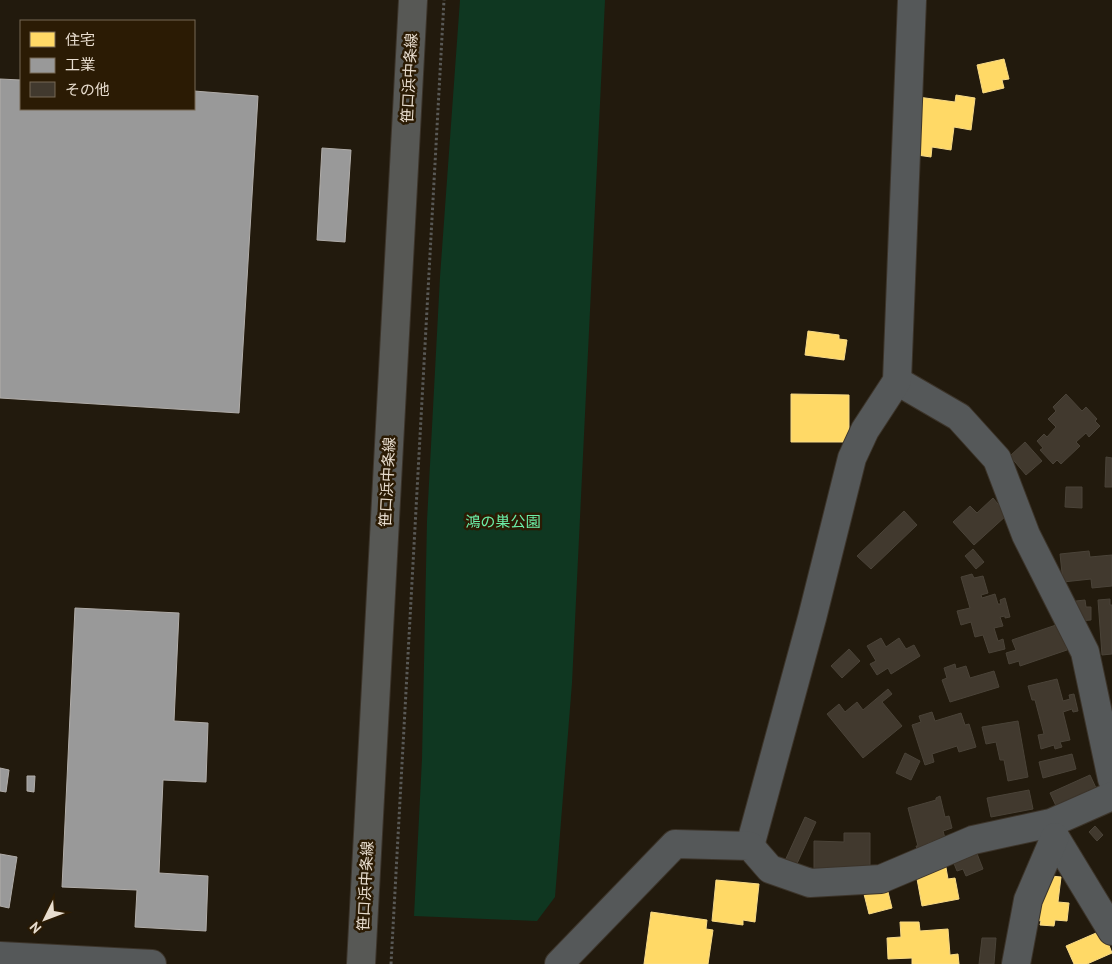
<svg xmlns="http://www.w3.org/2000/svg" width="1112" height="964" font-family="'PT Sans','Noto Sans JP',sans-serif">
<rect width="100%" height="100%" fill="#221a0d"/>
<path fill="#0f3721" d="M460,0H605L572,683L555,897L537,921L414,916L422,759L427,521L440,277Z"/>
<g fill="#ffd966" stroke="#f8da86">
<path d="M1004,59L1009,79L1002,80L1004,88L983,93L977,65Z"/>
<path d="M956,95L975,98L971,130L954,127L951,150L932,147L931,157L910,154L918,97L955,102Z"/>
<path d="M808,331L839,335V339L847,340L844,360L805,355Z"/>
<path d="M791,394L849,395V442H791Z"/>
<path d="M945,862L948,879L955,878L959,899L922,906L915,868Z"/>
<path d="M1041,875L1061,877L1058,902L1069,903L1067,921L1055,920L1054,926L1040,925L1041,921L1036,920Z"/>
<path d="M716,880L759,884L755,922L743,920V925L712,921Z"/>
<path d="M886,884L892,908L869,914L863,890Z"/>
<path d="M651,912L707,920L706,929L713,930L708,964H644Z"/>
<path d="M900,922H919L920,931L948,929L950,955L958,954L959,964H912V958L888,959L887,938L901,937Z"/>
<path d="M1103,930L1112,953L1087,964H1074L1066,946Z"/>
</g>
<g fill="#999" stroke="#b1ada9">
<path d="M0,79L21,80V109H194V91L258,96L239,413L0,398Z"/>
<path d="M322,148L351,150L345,242L317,240Z"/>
<path d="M75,608L179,613L174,721L208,723L206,782L163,780L159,873L208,876L206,931L135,927L137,890L62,887Z"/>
<path d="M0,768L9,770L6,792L0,791Z"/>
<path d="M27,776H35L34,792L27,791Z"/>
<path d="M0,854L17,857L9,908L0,906Z"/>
</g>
<g fill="#41392e" stroke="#4a4338">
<path d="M1066,394L1082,411L1086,407L1097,419L1095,421L1100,426L1089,437L1086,433L1076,442L1080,446L1061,464L1057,460L1053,464L1040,450L1043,448L1037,441L1044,434L1047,437L1056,427L1048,419L1056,411L1053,407Z"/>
<path d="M1025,442L1042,461L1026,475L1010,456Z"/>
<path d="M1106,457L1112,458V487H1105Z"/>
<path d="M1066,487H1082V508L1065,507Z"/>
<path d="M993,498L1007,515L974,545L953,522L970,506L977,513Z"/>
<path d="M904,511L917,525L871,569L857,556Z"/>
<path d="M973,549L984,562L976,569L965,556Z"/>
<path d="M1089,551L1090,557L1112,555V586L1092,588L1091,579L1063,582L1060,554Z"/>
<path d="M972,574L974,578L983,576L988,593L981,595L982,598L995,594L998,604H1001L1000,600L1005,598L1010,617L1005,618V616L1000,617L1003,626L994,628L998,641L1003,639L1005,649L989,653L983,635L975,637L971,622L961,625L957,611L970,608L961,577Z"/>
<path d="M1110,599V605H1112V654L1102,655L1098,600Z"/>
<path d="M1085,600L1086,607H1091V620L1077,621L1076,601Z"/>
<path d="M1059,624L1067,650L1020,666L1019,661L1009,664L1006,653L1016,650L1012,640Z"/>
<path d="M881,638L886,647L899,638L906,649L914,645L920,656L891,674L888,668L877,675L870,664L876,661L867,646Z"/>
<path d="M849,649L860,661L842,678L831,666Z"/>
<path d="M955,664L956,669L966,666L970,678L994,671L999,687L950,702L942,680L947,678L944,668Z"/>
<path d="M1057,679L1063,701L1070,699L1069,695L1074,694L1078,711L1073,712L1072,709L1063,712L1070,740L1060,742L1062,747L1055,749L1054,745L1041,749L1038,735L1044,734L1035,700H1032L1028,686Z"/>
<path d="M888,689L892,694L882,702L902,726L863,758L827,714L839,704L845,712L857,702L863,710Z"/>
<path d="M932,712L935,721L961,713L965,725L969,724L976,747L959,752L957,746L932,754L934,762L925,765L912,725L921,722L919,716Z"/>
<path d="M1018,721L1028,777L1008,781L1004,760H1000L996,742L986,744L982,727Z"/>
<path d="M905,753L920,761L911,780L896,773Z"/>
<path d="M1072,754L1076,769L1043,778L1039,762Z"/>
<path d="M1090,775L1097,790L1057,808L1050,793Z"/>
<path d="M1029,790L1033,809L991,817L987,798Z"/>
<path d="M940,796L945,817L949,816L952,828L943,831L945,838L928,843L929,846L917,849L916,846H918L908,808L936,800V798Z"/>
<path d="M805,817L816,822L795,868L784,863Z"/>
<path d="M1095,826L1103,835L1097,841L1089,832Z"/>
<path d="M844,833H870V872H814V841L844,842Z"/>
<path d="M974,846L983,869L966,876L963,869L957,871L951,856Z"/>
<path d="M982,938H996L994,964H979Z"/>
</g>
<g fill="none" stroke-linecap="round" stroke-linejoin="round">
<g stroke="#3c342a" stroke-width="30">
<g id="minor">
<path d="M897,381L959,417L997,459L1026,535L1085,652L1112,779"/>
<path d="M1051,824L1055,837L1112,931"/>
<path d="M750,846L812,618L852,458L865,430L897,381L912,0"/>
<path d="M0,956L152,964"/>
<path d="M559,964L675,844L750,846L770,869L810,883L881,879L973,840L1051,823L1112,796"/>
<path d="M1016,964L1028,900L1055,837"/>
</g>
</g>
<g stroke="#3c342a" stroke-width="30">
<path id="major" d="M361,964L413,0"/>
</g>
<path stroke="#595956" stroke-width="3" stroke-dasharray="2.5 2.5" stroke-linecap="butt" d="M391,964L444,0"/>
<use href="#minor" stroke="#555859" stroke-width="28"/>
<use href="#major" stroke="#575855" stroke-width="28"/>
</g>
<g text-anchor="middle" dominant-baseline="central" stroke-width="5" stroke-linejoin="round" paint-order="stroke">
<g font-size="15" fill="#e8ddcf" stroke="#2b1b04">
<text transform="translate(409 78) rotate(-87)">笹口浜中条線</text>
<text transform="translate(387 482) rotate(-87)">笹口浜中条線</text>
<text transform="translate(365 886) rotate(-87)">笹口浜中条線</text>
</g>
<g font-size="15" fill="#6befa8" stroke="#2b1b04">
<text x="503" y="521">鴻の巣公園</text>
</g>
</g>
<rect x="20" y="20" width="175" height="90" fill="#2b1b04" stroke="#776955"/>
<rect x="30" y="32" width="25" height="15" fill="#ffd966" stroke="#776955"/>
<text x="65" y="45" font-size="15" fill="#e8ddcf">住宅</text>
<rect x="30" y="58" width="25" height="15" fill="#999999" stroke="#776955"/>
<text x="65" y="70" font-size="15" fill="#e8ddcf">工業</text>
<rect x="30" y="82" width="25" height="15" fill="#41392e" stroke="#776955"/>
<text x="65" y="95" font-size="15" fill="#e8ddcf">その他</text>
<g transform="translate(45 919) rotate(228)" stroke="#2b1b04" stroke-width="4" paint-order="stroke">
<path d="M0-4L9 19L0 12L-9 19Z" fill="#e8ddcf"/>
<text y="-8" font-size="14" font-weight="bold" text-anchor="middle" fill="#e8ddcf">N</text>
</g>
</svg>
